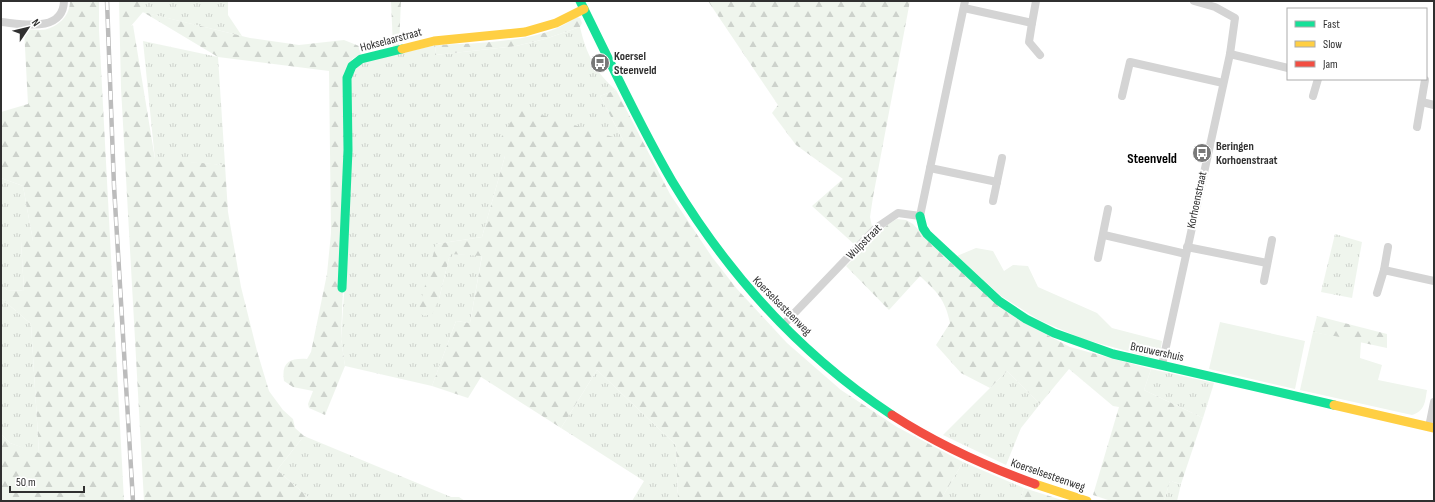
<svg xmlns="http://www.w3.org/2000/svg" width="1435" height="502" font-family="'Sofia Sans Condensed',sans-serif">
<defs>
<pattern id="grass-tufts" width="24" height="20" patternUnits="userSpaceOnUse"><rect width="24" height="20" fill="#eff5ed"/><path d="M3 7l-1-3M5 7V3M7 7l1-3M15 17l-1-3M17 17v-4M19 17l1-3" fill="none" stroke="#cdd2cc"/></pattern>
<pattern id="forest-firs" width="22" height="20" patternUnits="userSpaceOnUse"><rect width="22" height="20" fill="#eff5ed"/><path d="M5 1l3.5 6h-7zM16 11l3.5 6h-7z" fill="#cdd2cc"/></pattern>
</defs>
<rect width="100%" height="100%" fill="#fff"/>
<g fill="url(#grass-tufts)">
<path d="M142,1H228V15L242,36L142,12Z"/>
<path d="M580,27C586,53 595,72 616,90L600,96L623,140L505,156L482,237L436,244L439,299L450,254L482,255L470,323L456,321L432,386L345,366L341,339L348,235L351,79L356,69L363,62L436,45L435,55L516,46L545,39Z"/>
<path d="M143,41L218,57L225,165L155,160Z"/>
<path d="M1,178L23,186L33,241H21L24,291L7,290L1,285Z"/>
<path d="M1335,234L1362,242L1352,298L1321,292Z"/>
<path d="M1,298L31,324L39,454L10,443L1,434Z"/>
<path d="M1151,369L1214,383L1203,418L1144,390Z"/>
<path d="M597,370L676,445L678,501H632L644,481L561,428Z"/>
<path d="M1007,371L1040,404L1021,428L1006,465L943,435Z"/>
<path d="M304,436L451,497H459L465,501H303L308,497L277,470Z"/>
<path d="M963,462L1024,488L1021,498L1031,501H940Z"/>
<path d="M1170,481L1181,484L1177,501H1164Z"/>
</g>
<g fill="url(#forest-firs)">
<path d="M70,1H99V30L124,501H1V434L10,443L39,453L31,324L1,298V285L7,290L24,291L21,241H33L23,186L1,178V112L28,104L24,29C31,29 41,31 47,29C60,25 70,15 70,1Z"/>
<path d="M119,1H142L143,12L250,38L299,45L344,40L359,46L361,54L352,59L341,339L345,366L325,415L309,408L308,404L313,391L293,387L284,381C281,362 290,358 307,359L311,352L327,274L331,233L329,71L218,57L143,12L131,26L133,25L155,159L225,165L228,212L241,287L257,351L269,391L283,410L293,419L295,428L304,436L277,470L308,497L303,501H144L121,88Z"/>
<path d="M391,1H401L399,46L393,47Z"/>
<path d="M708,1H910L873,197L870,217L872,227L855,245L812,206L843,179L796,145L772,113L778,105Z"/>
<path d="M577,17L580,18L582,23L580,27L545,39L516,46L435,55L436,45C471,44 523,42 555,29C562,26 570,21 577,17Z"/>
<path d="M616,90L670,194L712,257L737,289L787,343L841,390L897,427L963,462L940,501H678L676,445L597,370L561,428L481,377L468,398L432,386L456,321L470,323L482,256L450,254L439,299L432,314L424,316L418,312L436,244L482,237L505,156L499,141L519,108L623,140L600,96Z"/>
<path d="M897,219L906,220L913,224L946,259L1032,327L1070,347L1151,369L1144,390L1203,418L1181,484L1170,481L1164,501H1111L1093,495L1119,407L1113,406L1069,369L1040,404L1007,371L990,388L961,373L936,345L950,323C945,299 937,292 920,276L889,310L846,266L888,224Z"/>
<path d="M1317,316L1387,334V348L1313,332Z"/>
<path d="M1024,488L1065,501H1031L1021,498Z"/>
</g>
<g fill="#eff5ed">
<path d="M976,248L993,251L1004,271L1013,265L1028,266L1038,287L1097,313L1112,328L1162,341L1160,353L1149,357L1083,339L1039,320L1001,296L957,256Z"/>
<path d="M1220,322L1305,341L1295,389L1209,369Z"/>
<path d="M1313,332L1361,341L1360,358L1382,365L1378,380L1427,390C1425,402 1425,411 1412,415L1300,390Z"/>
</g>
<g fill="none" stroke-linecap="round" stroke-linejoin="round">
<g stroke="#d4d4d4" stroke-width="8">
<path d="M964,8L1032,23L1036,1"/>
<path d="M1,22C23,24 63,33 64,1"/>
<path d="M1032,23L1029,42L1040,55"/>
<path d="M1230,54L1288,68"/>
<path d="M1122,96L1130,62L1223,83"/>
<path d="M1313,96L1318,79"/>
<path d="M1422,102L1434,105"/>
<path d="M1417,127L1425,80"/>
<path d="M930,168L997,182L1002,158"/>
<path d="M993,201L997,182"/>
<path d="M1104,235L1186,254"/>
<path d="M1187,247L1267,263"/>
<path d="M1098,258L1108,209"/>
<path d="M1384,270L1388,247"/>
<path d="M1264,281L1272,240"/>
<path d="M1377,293L1384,270L1434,281"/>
<path d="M783,325L876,228L898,213L920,216L965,1"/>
<path d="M1162,365L1230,54L1235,18L1215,7L1194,1"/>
<path d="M1429,427L1434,402"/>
</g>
<g stroke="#16e098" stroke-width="9">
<path d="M580,1C610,61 638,123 672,181C728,274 801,355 892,415"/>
<path d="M920,216L923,228L927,234L999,301L1026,319L1054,333L1113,354L1334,405"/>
<path d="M342,288L348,150L347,78L352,66L361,59L402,49"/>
</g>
<g stroke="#ffcf43" stroke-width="9">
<path d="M402,49L434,41L525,32L556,23L584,9"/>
<path d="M1334,405L1434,428"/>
<path d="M1035,484L1087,501"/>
</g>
<path stroke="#f24e42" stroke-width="9" d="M892,415C937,444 985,466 1035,484"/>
<g stroke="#bcbcbc" stroke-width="4.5">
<path id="rail" d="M107,1L114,186L133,501"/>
</g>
<use href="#rail" stroke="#fff" stroke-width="3" stroke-dasharray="9" stroke-linecap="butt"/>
</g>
<defs>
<g id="bus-disc" transform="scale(1)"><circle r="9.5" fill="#787878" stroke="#fff"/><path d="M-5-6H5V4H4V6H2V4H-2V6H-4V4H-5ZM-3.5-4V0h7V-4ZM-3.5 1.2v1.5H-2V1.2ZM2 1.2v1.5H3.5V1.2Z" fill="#fff"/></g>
</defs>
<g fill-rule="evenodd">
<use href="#bus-disc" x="600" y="63"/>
<use href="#bus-disc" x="1202" y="153"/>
</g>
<g text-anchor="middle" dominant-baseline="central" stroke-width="4" stroke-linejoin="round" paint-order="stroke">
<g font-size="12" fill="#303030" stroke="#fff">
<text transform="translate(391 40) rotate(-15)">Hokselaarstraat</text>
<text transform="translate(1197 200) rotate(-78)">Korhoenstraat</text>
<text transform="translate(864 242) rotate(-45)">Wulpstraat</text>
<text transform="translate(782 306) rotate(45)">Koerselsesteenweg</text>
<text transform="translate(1157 352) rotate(12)">Brouwershuis</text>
<text transform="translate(1048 475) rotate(19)">Koerselsesteenweg</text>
</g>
<g font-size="12" font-weight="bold" fill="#303030" stroke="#fff" text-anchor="start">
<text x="614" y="56">Koersel<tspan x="614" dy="14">Steenveld</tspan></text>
<text x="1216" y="146">Beringen<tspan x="1216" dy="14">Korhoenstraat</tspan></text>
</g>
<g font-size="14" font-weight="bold" fill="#000" stroke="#fff">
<text x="1152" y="158">Steenveld</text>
</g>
</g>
<rect width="1435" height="502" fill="none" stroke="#303030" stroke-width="4"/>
<rect x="1287" y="8" width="140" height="72" fill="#ffffff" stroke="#acacac"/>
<rect x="1295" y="21" width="20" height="6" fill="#16e098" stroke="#acacac"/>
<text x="1323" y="28" font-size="12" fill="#303030">Fast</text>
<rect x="1295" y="41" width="20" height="6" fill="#ffcf43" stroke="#acacac"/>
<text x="1323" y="48" font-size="12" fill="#303030">Slow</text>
<rect x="1295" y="61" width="20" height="6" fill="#f24e42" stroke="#acacac"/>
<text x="1323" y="68" font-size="12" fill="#303030">Jam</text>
<g transform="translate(28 28) rotate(55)" stroke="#ffffff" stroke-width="3" paint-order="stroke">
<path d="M0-3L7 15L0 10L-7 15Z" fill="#303030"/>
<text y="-6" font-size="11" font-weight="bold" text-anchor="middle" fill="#303030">N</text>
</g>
<path d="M10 486v6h74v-6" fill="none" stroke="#303030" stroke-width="2"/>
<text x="16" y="486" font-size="12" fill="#303030" stroke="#ffffff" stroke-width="3" paint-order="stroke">50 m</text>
</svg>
